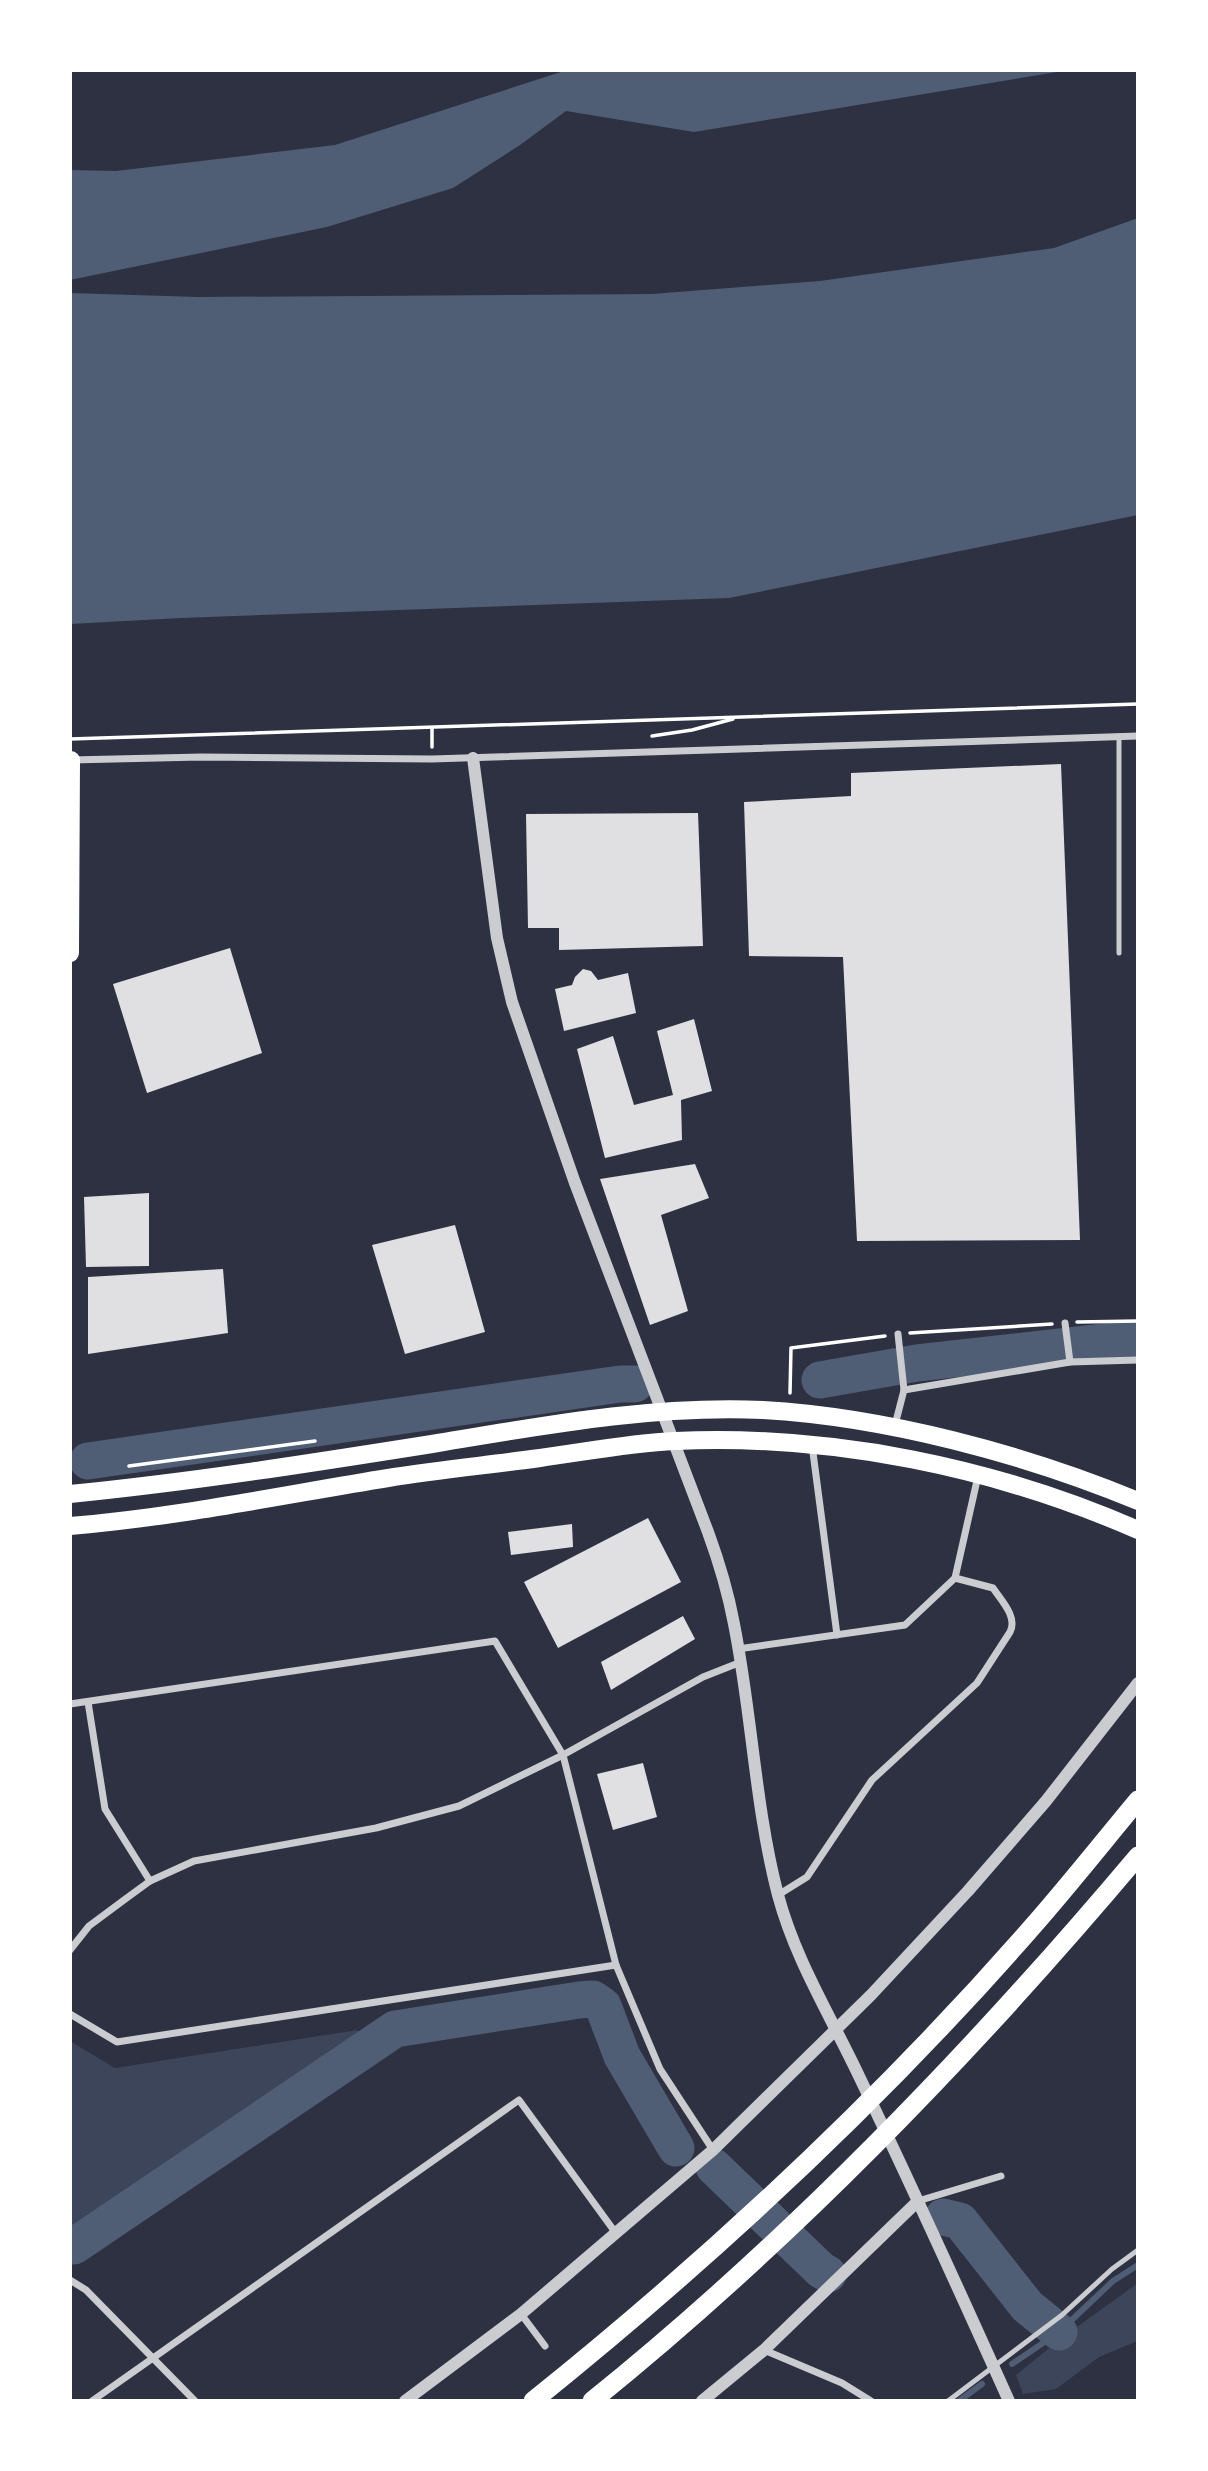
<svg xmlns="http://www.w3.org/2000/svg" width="1208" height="2471" font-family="'Titillium Web',sans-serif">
<rect width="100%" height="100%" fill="#2d3142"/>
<g fill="#3c4559">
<path d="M357,2030L378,2052L80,2261L70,2255V2041L115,2068Z"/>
<path d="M1138,2283V2341L1099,2357L1056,2389L1023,2394L1016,2375L1063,2337Z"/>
</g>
<g fill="#4f5d75">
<path d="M567,70H1069L694,132L566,111L520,145L453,188L327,227L70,280V170L116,171L335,145Z"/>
<path d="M1138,218V515L729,598L181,618L70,624V293L198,297L652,294L820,281L1054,248Z"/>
</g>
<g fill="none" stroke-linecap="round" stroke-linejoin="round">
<g stroke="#4f5d75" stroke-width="6">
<path d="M1012,2364L1059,2332L1113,2281L1138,2265"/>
<path d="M959,2401L982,2384"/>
</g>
<g stroke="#4f5d75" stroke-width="37">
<path d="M820,1380L917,1363L1113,1341L1138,1340"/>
<path d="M88,1461L620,1384H635"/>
<path d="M714,2167L821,2270L828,2274"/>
<path d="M943,2217L960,2221L1027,2306L1059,2332"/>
<path d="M70,2243L74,2246L395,2029L579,2000L593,1999L603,2006L622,2056L676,2148"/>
</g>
</g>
<g fill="#e0e0e3">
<path d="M1061,764L1080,1240L857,1241L843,957L749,956L744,802L851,796V773Z"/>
<path d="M698,813L703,946L559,950V928H528L526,814Z"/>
<path d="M230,948L262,1053L147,1093L113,984Z"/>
<path d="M583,969L591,971L598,980L628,973L636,1013L564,1031L555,989L572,985L575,977Z"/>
<path d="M694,1019L712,1091L681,1100L682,1140L605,1158L577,1049L613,1036L634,1105L673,1095L657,1031Z"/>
<path d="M695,1164L709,1198L661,1215L688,1311L650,1325L600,1179Z"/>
<path d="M149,1193V1266L86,1267L84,1197Z"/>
<path d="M455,1225L485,1332L405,1354L372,1245Z"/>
<path d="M223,1269L228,1333L88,1354V1277Z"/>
<path d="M648,1518L681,1582L558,1648L524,1582Z"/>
<path d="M572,1524L573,1547L511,1555L508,1532Z"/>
<path d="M683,1616L695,1639L611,1690L601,1662Z"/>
<path d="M643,1763L657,1817L613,1830L597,1774Z"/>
</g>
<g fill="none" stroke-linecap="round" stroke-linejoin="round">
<g stroke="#fff" stroke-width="3.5">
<path d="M652,736L692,730L733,719"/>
<path d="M70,739L1138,704"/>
<path d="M432,747V728"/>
<path d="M1077,1322L1138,1321"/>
<path d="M910,1333L1052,1324"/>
<path d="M790,1393L791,1348L885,1336"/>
<path d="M129,1466L315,1441"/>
</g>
<g stroke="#caccd0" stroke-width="5">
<path d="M1119,953V736"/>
<path d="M948,2401L1062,2315L1112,2269L1138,2250"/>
</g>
<g stroke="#caccd0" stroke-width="7">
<path d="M71,760L201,757L432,759L1138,736"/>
<path d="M1065,1323L1070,1362"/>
<path d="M898,1334L904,1390"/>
<path d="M895,1425L904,1390L1070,1362L1138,1360"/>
<path d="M812,1445L837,1635"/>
<path d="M955,1578L978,1476"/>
<path d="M738,1649L905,1625L955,1578L993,1588C1001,1600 1018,1617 1010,1632L977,1683L872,1780L807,1877L778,1895"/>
<path d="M88,1702L105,1809L150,1881"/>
<path d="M70,1704L495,1641L563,1755L616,1965L660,2069L713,2150"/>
<path d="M70,1950L89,1926L124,1900L150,1881L194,1861L376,1828L459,1806L563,1755L703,1677L741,1662"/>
<path d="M70,2014L117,2042L616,1965"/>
<path d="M918,2201L1001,2176"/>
<path d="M70,2280L86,2290L195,2401"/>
<path d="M521,2314L545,2346"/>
<path d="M764,2350L842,2383L871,2401"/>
<path d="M92,2401L519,2100L615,2232"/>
</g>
<g stroke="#caccd0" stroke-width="12">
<path d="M473,758L497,938L512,1002L575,1183L708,1532C719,1562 728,1592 734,1624C752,1714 755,1807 778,1895C795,1959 830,2015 858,2074C910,2182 960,2292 1009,2401"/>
<path d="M405,2401L521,2314L713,2150L871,1995L968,1891L1046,1801L1138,1683"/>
<path d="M702,2401L764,2350L917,2202"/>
</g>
<g stroke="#fff" stroke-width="18">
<path d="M70,1494C191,1482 312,1463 432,1444C541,1426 652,1405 763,1410C886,1417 1024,1454 1138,1501"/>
<path d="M70,1526C177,1517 283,1495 388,1478C439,1470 489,1465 540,1458C584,1452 630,1443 675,1441C832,1434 994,1467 1138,1530"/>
</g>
<path stroke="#fff" stroke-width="18" d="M70,953L71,760"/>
<g stroke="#fff" stroke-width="19">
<path d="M533,2401C711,2258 882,2099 1033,1926C1069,1885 1103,1842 1138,1800"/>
<path d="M592,2401C793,2239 972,2053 1138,1856"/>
</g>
</g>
<rect width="1208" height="2471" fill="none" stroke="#ffffff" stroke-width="144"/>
</svg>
